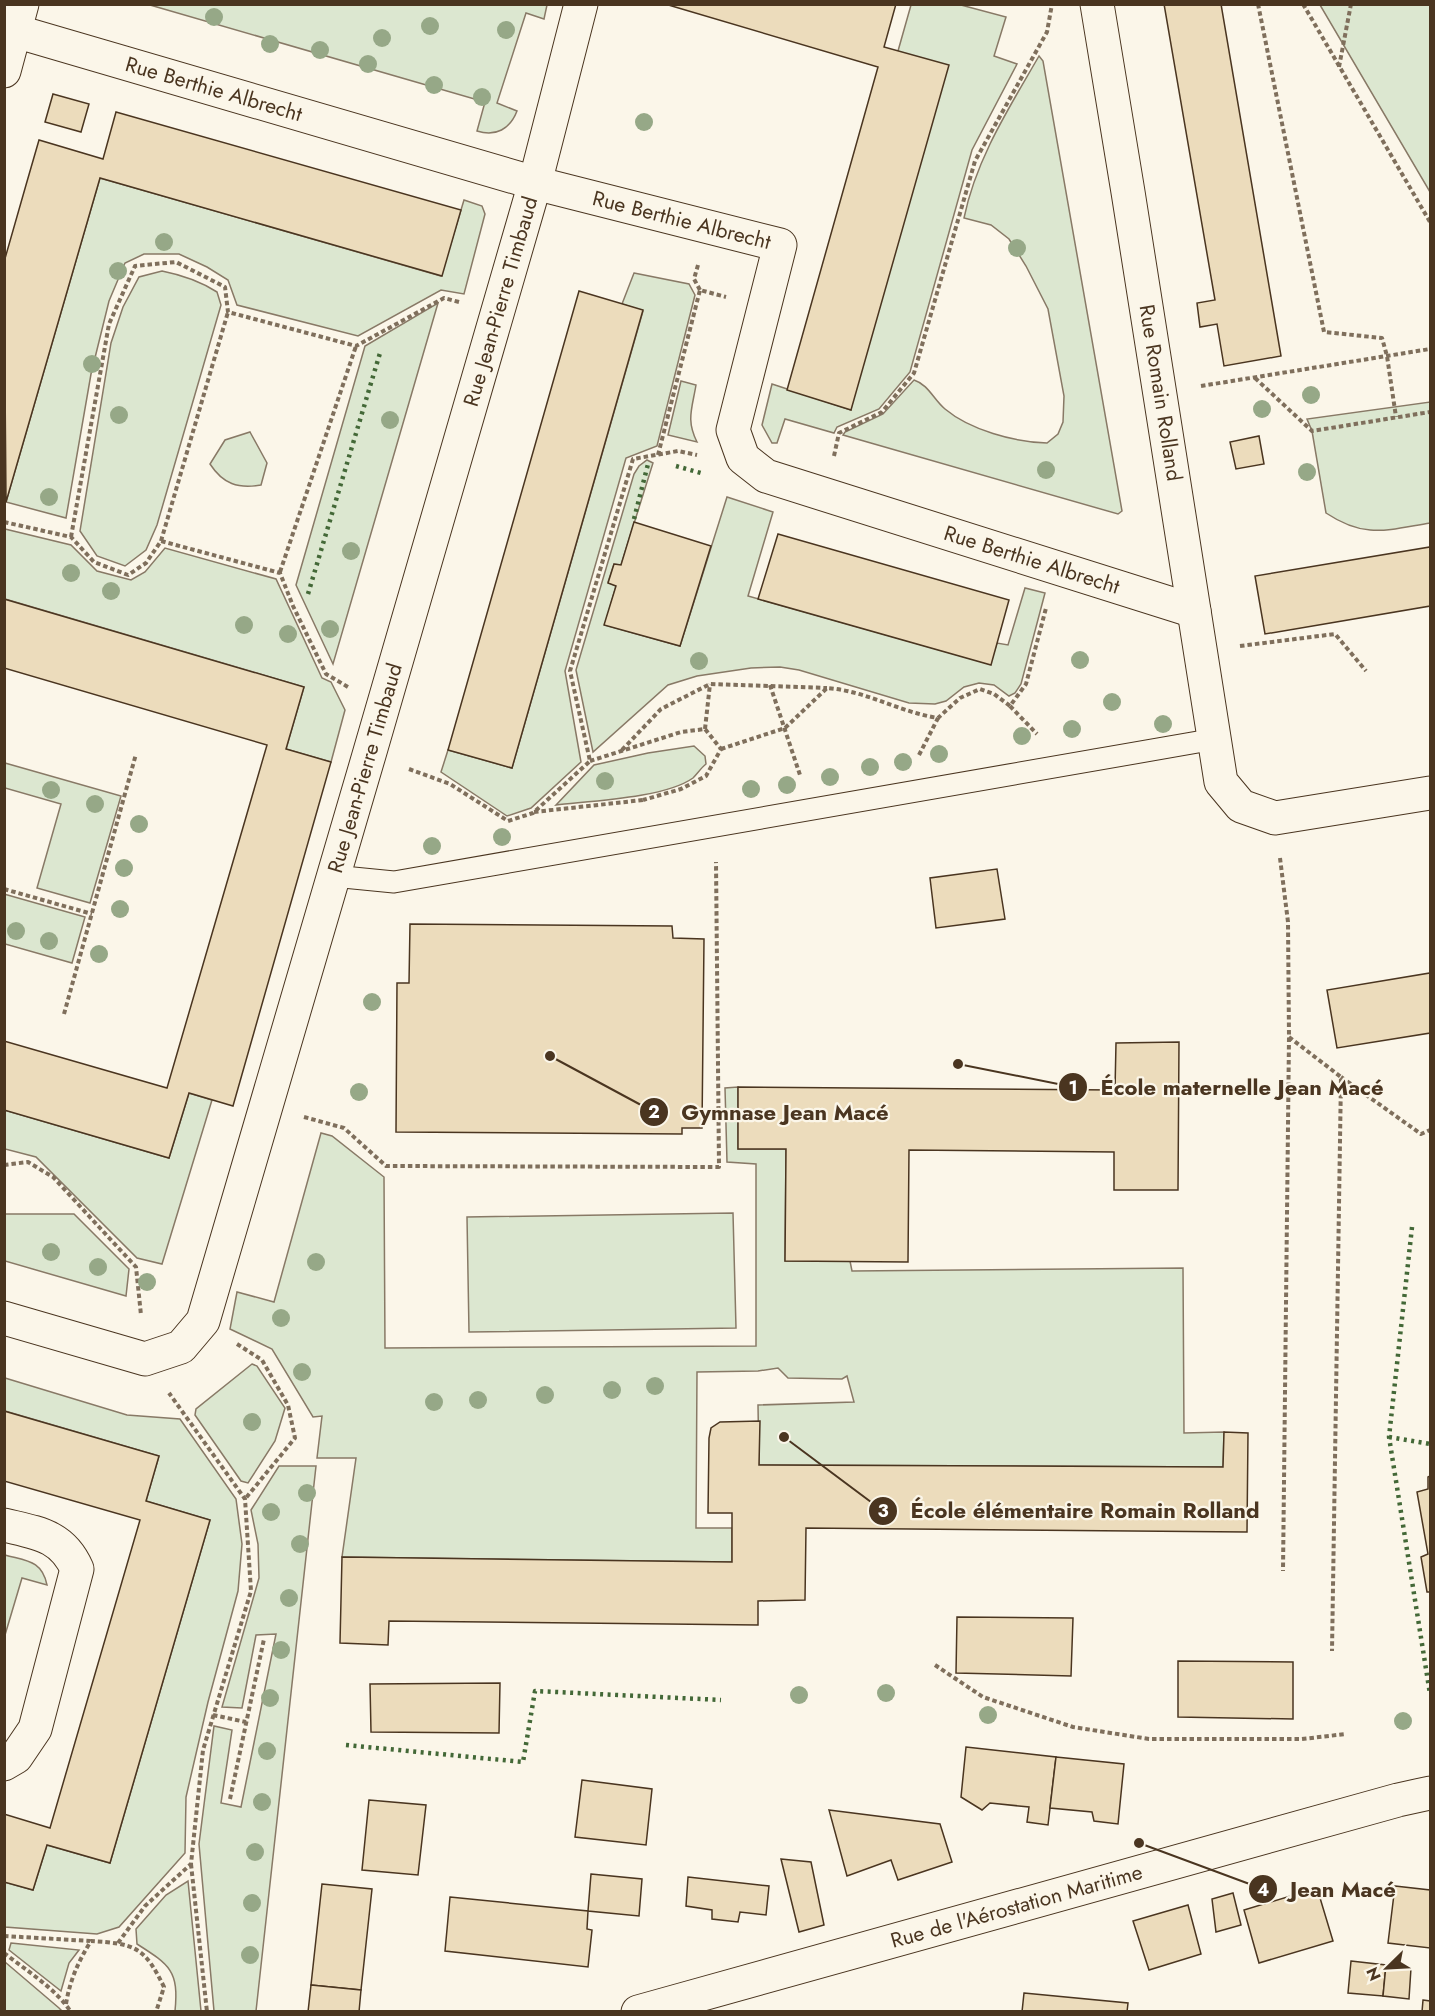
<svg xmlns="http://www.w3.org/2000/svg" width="1435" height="2016" font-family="Jost,sans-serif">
<rect width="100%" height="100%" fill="#fbf6e9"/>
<g fill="#dce7d0" stroke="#887966" stroke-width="1.5">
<path d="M150,5H547L544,19L526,13L497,103L517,111C510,129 496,137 477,131L485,102Z"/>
<path d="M911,5H961L1006,17L994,56L1017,64L972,150L910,372L879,409L837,427L834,433L785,419L777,443H772L762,425L772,384L851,410L898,51Z"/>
<path d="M1320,5H1430V192Z"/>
<path d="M1039,56L1043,61L1122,511L1118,514L843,435L845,432L883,414L914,380C929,385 933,399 945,409C970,430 1014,442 1047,443L1058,434L1063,422L1064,396L1048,309L1026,266L1009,239L991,225L964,218C976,159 1009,108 1039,56Z"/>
<path d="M100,178L441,276L464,200L482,206L485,214L464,294L441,290L358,336L237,305L228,280L207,267L179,254H144L125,263L109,301L91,374L66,518L6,502Z"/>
<path d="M162,271C182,275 200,281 217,292L221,305L157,525L146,550L125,566L97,556L80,531L111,343L123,307L139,277Z"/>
<path d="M634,273L689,284L695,295L657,446L626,458L565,671L581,762L531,808L507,816L441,772L448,750L512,768L643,311L622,304Z"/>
<path d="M438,303L333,664L296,585L365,346Z"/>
<path d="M681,381L696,385C692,409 686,420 697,442L668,435Z"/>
<path d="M1430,402V523C1387,530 1365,539 1326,513L1312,431L1307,419Z"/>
<path d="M250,432L267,463L261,485C238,489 223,484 210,464L225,440Z"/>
<path d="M647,460L653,463L621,565L614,564L608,582L616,586L605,625L680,646L727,497L773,512L748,596L990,664L997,643L1008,645L1025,588L1045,593L1021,684L1015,693L1009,696L994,685L979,683L964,687L946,701L935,704L909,703L799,670L780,667L751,668L697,676L668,685L593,752L576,670L634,474L639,466Z"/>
<path d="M5,529L71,545L97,571L131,580L145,572L165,548L276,579L322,678L331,682L345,710L331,762L286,749L304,687L5,599Z"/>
<path d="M694,746L705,756L706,764C701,768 697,774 693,778C665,798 591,801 556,805L594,765L648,753Z"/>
<path d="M5,763L121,796L90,903L37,888L61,804L5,788Z"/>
<path d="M4,894L85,917L72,963L5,944Z"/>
<path d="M738,1087V1149H786L785,1261H850L852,1271L1183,1268L1184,1433L1224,1432L1223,1467L759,1465L758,1405L854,1402L847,1376L842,1379L788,1378L778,1368L758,1371L697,1372L696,1528H732V1562L342,1557L356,1458H317L322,1416L313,1417L272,1349L230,1329L237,1292L274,1302L321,1133L332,1136L384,1177L385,1348L756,1346V1164L727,1162L725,1088Z"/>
<path d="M189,1093L212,1100L162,1264L137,1258L36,1157L5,1149L4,1110L169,1158Z"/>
<path d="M733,1213L736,1328L469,1332L467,1217Z"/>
<path d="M4,1214H74L129,1269L126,1296L5,1261Z"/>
<path d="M252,1364L257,1366L285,1408L275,1441L248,1483L241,1481L195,1415L196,1409Z"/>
<path d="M5,1378L127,1415L180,1419L236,1499L242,1544L238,1591L208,1702L186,1797L185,1853L119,1927L97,1934L5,1927L4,1882L33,1890L47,1845L110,1863L210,1520L146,1501L159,1456L5,1411Z"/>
<path d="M279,1466H316L256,2011H214L199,1844L214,1726L232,1730L221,1803L241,1807L276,1634L256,1635L242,1708L222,1707L259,1578L258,1544L251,1510Z"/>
<path d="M5,1555C26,1561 42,1560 47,1585L22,1578L5,1635Z"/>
<path d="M188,1881L201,2011H175C179,1971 170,1965 137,1944L136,1929L166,1895Z"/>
<path d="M11,1943L79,1950L69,1963L61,1991L9,1950Z"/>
<path d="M5,1962L59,2008L62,2011H5Z"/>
</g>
<g fill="#ecdcbc" stroke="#4a3520" stroke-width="1.5">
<path d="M665,4H896L884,47L949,65L851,410L787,390L878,67Z"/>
<path d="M1164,4H1221L1281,356L1224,366L1217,324L1200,327L1197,303L1215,300Z"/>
<path d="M53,94L89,104L81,132L45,122Z"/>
<path d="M116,112L461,210L442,276L100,178L6,502L4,262L26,185L39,140L103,159Z"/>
<path d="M579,291L643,310L512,768L448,750Z"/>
<path d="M1259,436L1264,464L1236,469L1230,442Z"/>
<path d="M634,522L711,546L680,646L604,625L616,586L608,583L614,564L621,565Z"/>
<path d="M778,534L1009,600L991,665L758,599Z"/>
<path d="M1430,547V606L1265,634L1255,576Z"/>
<path d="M4,599L304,687L286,749L331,762L233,1106L189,1093L169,1158L4,1110V1041L167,1088L267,745L4,668Z"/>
<path d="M997,869L1005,919L936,928L930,878Z"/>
<path d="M410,924L672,926L673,938L704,939L702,1128H682V1134L396,1132L397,983H409Z"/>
<path d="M1430,973V1033L1337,1048L1327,990Z"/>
<path d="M1179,1042L1178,1190H1114V1152L909,1150L908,1262L785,1261L786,1149H738V1087L1115,1090L1116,1043Z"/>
<path d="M4,1411L159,1456L146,1501L210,1520L110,1863L47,1845L33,1890L4,1882V1814L50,1828L140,1520L4,1481Z"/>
<path d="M760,1421L759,1465L1223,1467L1224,1432L1248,1433L1247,1532L806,1528L805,1600L758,1601V1625L389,1621L388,1645L340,1643L342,1557L732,1562V1513H708L709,1438L711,1428L720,1422Z"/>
<path d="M1430,1476V1592H1427L1421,1557L1428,1554L1417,1492L1428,1489V1477Z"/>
<path d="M957,1617L1073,1618L1071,1676L956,1673Z"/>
<path d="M1178,1661L1293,1662V1719L1178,1717Z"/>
<path d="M500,1683L499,1733L371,1732L370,1684Z"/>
<path d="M966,1747L1056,1757L1048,1825L1027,1822L1029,1807L990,1803L982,1810L961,1797Z"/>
<path d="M1056,1757L1124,1764L1118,1824L1094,1821L1092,1812L1050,1808Z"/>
<path d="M582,1780L652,1789L646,1845L575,1837Z"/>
<path d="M369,1800L426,1805L418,1875L362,1870Z"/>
<path d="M829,1810L940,1824L952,1862L898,1880L891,1860L847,1876Z"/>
<path d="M781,1859L811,1862L824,1925L799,1932Z"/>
<path d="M591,1874L642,1879L639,1916L588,1911Z"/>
<path d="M688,1877L769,1886L766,1915L740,1912L738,1922L712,1919V1910L686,1906Z"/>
<path d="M322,1884L372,1889L361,1990L311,1985Z"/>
<path d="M1395,1886L1430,1890V1948L1388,1943Z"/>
<path d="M1317,1888L1333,1941L1259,1963L1244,1910Z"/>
<path d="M1233,1893L1241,1925L1216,1932L1212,1899Z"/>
<path d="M450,1897L588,1911L587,1929L592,1930L588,1967L445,1951Z"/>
<path d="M1188,1905L1201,1954L1149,1970L1133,1921Z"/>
<path d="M1351,1961L1386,1965L1383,1996L1348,1993Z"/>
<path d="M1386,1965L1411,1968L1409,1999L1383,1996Z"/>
<path d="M311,1985L361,1990L359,2012H308Z"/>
<path d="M1024,1993L1128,2003L1127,2012H1022Z"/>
<path d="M1423,2000L1430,2001V2012H1422Z"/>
</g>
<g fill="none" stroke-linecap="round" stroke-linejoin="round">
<g stroke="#4a3520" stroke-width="23">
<path id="lane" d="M333,876L394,882L1215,739"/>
</g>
<g stroke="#4a3520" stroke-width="35">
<g id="street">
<path id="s1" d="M1097,4C1140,263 1182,522 1221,782L1241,806L1275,818L1430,793"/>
<path id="s2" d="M15,31L535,183L780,245L733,430L743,458L766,476L1194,611"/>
<path id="s3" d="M4,1318L145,1359L181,1347L203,1321L369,755L535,183L581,4"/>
<path d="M4,1525C37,1533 62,1535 77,1569L35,1729L16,1757L4,1764"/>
</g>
</g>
<g stroke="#4a3520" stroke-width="35">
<g id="secondary">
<path d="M4,71L22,4"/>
<path id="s4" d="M638,2012L1398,1800L1430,1793"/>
</g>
</g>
<g stroke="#7f6f5c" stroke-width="4" stroke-dasharray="4.5 3" stroke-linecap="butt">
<path d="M1258,4L1324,332L1382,338L1387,356L1396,417"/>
<path d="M1303,4L1430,222"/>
<path d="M1339,67L1351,4"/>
<path d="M698,265L694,279L700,290"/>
<path d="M1255,378L1312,431L1430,412"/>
<path d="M1201,386L1430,349"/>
<path d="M658,455L700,290L726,297"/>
<path d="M834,456L839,433L882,412L914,373L975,161L1047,32L1052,4"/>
<path d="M4,522L71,537L94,562L128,575L146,563L161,541L280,573L293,606L326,674L348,687"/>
<path d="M71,537L109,324L135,266L176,262L225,287L228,312L356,346L444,298L459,302"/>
<path d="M161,541L228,312"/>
<path d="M280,572L356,346"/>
<path d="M1240,646L1335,634L1366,671"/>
<path d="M770,685L800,775"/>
<path d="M1010,706L1037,734"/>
<path d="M705,729L710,684"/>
<path d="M721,749L785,728L827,688C867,691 899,712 938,718L960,698L980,689L994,694L1010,706L1026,684L1046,608"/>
<path d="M622,750L661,709L710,684L827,688"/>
<path d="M919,755L938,718"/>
<path d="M590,761L681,732L705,729L721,749L706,776L681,789L643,800"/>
<path d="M409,769L450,784L508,821L533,813L590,761L570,671L633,459L678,451L697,455"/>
<path d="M534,812L643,800"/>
<path d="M1280,858L1288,922L1289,1037L1283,1571"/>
<path d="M4,889L92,914"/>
<path d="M64,1014L136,754"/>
<path d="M1289,1037L1341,1077L1332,1651"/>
<path d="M1341,1077L1421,1134L1430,1130"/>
<path d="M304,1117L344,1128L386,1166L719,1167L716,862"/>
<path d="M4,1165L28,1162L53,1177L136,1267L141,1315"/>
<path d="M237,1344L262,1360L288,1405L295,1438L245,1499"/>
<path d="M935,1665L983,1697L1073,1727L1149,1739H1302L1346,1734"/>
<path d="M213,1715L246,1722"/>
<path d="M230,1799L264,1639"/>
<path d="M191,1864L207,2012"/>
<path d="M4,1936L90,1941"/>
<path d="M118,1943L145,1906L191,1864L203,1750L251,1591L245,1499L169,1393"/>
<path d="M4,1953C27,1971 55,1988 71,2012"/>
<path d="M66,2004C70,1980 78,1962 91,1941C135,1944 144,1946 164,1987L156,2012"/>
</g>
<use href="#lane" stroke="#fbf6e9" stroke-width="21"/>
<use href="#street" stroke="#fbf6e9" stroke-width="33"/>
<use href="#secondary" stroke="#fbf6e9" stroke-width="33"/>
<g stroke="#436837" stroke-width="4.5" stroke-dasharray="3 4.5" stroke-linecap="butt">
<path d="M676,466L701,473"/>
<path d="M634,519L648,464"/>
<path d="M308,594L380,353"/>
<path d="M1412,1227L1389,1437L1430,1694"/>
<path d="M1389,1437L1430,1444"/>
<path d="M346,1745L523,1762L535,1691L721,1700"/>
</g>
</g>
<g fill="#96a887">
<circle cx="214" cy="17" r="9"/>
<circle cx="430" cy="26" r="9"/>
<circle cx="506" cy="30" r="9"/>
<circle cx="382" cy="38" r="9"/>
<circle cx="270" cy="44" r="9"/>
<circle cx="320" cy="50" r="9"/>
<circle cx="368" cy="64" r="9"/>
<circle cx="434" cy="85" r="9"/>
<circle cx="482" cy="97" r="9"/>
<circle cx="644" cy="122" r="9"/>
<circle cx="164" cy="242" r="9"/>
<circle cx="1017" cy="248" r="9"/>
<circle cx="118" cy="271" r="9"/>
<circle cx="92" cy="364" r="9"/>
<circle cx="1311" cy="395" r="9"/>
<circle cx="1262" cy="409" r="9"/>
<circle cx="119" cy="415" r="9"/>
<circle cx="390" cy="420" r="9"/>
<circle cx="1046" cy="470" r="9"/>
<circle cx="1307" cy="472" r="9"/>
<circle cx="49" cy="497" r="9"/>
<circle cx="351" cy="551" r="9"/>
<circle cx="71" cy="573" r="9"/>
<circle cx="111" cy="591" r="9"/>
<circle cx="244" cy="625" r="9"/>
<circle cx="330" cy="629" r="9"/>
<circle cx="288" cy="634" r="9"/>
<circle cx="1080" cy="660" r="9"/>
<circle cx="699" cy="661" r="9"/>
<circle cx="1112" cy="702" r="9"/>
<circle cx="1163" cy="724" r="9"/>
<circle cx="1072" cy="729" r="9"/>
<circle cx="1022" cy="736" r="9"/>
<circle cx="939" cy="754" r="9"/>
<circle cx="903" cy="762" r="9"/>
<circle cx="870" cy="767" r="9"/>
<circle cx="830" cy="777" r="9"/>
<circle cx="605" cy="781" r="9"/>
<circle cx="787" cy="785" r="9"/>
<circle cx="751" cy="789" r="9"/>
<circle cx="51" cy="790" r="9"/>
<circle cx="95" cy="804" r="9"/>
<circle cx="139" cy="824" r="9"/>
<circle cx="502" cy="837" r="9"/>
<circle cx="432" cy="846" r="9"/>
<circle cx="124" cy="868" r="9"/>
<circle cx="120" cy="909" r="9"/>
<circle cx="16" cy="931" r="9"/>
<circle cx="49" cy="941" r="9"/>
<circle cx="99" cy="954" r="9"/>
<circle cx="372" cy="1002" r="9"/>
<circle cx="359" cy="1092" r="9"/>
<circle cx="51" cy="1252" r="9"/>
<circle cx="316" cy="1262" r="9"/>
<circle cx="98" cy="1267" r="9"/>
<circle cx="147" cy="1282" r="9"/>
<circle cx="281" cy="1318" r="9"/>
<circle cx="302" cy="1372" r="9"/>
<circle cx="655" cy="1386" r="9"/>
<circle cx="612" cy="1390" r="9"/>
<circle cx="545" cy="1395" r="9"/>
<circle cx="478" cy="1400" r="9"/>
<circle cx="434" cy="1402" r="9"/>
<circle cx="252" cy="1422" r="9"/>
<circle cx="307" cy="1493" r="9"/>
<circle cx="271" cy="1512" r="9"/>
<circle cx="300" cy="1544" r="9"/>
<circle cx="289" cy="1598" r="9"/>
<circle cx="281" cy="1650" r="9"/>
<circle cx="886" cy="1693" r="9"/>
<circle cx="799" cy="1695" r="9"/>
<circle cx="270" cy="1698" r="9"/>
<circle cx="988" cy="1715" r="9"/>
<circle cx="1403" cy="1721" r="9"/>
<circle cx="267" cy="1751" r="9"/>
<circle cx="262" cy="1802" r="9"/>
<circle cx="255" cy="1852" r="9"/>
<circle cx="252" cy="1903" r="9"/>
<circle cx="250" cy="1955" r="9"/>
</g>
<g text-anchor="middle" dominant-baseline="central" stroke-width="4.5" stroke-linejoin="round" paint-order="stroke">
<g font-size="21" fill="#4a3520" stroke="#fbf6e9">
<text stroke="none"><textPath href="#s2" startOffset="207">Rue Berthie Albrecht</textPath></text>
<text stroke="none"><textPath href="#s2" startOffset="693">Rue Berthie Albrecht</textPath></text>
<text stroke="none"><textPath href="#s3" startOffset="1281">Rue Jean-Pierre Timbaud</textPath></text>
<text stroke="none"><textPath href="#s1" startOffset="394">Rue Romain Rolland</textPath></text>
<text stroke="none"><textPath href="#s2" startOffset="1323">Rue Berthie Albrecht</textPath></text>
<text stroke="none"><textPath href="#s3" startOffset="795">Rue Jean-Pierre Timbaud</textPath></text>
<text stroke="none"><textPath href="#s4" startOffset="393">Rue de l'Aérostation Maritime</textPath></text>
</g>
</g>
<path fill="none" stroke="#4a3520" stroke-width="2" d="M958 1064L1073 1087M550 1056L654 1112M784 1437L883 1511M1139 1843L1263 1889"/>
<g fill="#4a3520" stroke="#fbf6e9" stroke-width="2">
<circle cx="958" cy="1064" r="6"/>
<circle cx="550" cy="1056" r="6"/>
<circle cx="784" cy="1437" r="6"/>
<circle cx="1139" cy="1843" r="6"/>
<circle cx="1073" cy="1087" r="15"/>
<circle cx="654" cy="1112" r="15"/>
<circle cx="883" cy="1511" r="15"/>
<circle cx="1263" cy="1889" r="15"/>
</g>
<g font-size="18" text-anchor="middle" font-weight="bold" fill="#fff">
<text x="1073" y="1094">1</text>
<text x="654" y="1118">2</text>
<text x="883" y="1517">3</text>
<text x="1263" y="1896">4</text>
</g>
<g font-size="22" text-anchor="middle" font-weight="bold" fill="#4a3520" stroke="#fbf6e9" stroke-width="4.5" stroke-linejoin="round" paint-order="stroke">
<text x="1242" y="1095">École maternelle Jean Macé</text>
<text x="785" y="1120">Gymnase Jean Macé</text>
<text x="1085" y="1518">École élémentaire Romain Rolland</text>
<text x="1343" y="1897">Jean Macé</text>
</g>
<rect width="1435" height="2016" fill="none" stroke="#4a3520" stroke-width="12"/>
<g transform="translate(1387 1968) rotate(246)" stroke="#fbf6e9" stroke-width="4.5" paint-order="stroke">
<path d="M0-4.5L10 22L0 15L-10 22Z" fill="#4a3520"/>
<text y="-9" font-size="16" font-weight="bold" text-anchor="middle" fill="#4a3520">N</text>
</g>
</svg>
